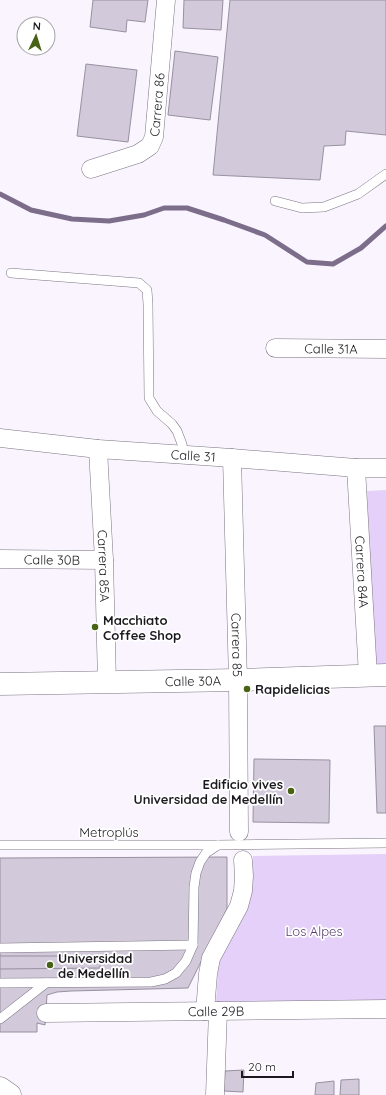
<svg xmlns="http://www.w3.org/2000/svg" width="386" height="1095" font-family="Quicksand,sans-serif">
<rect width="100%" height="100%" fill="#f9f4fe"/>
<g fill="#e4d0f8">
<path d="M386,490V670L374,671L367,491Z"/>
<path d="M386,854V1001L216,1003L218,968L221,954L250,893L253,856Z"/>
</g>
<g fill="none" stroke-linecap="round" stroke-linejoin="round">
<path stroke="#7c6d8b" stroke-width="5" d="M0,194L31,210L72,219L109,221L144,215L164,208H187L224,220L265,235L307,262L333,264L361,248L386,226"/>
</g>
<g fill="#d2cada" stroke="#98909f">
<path d="M93,0H148L145,22L127,20L126,32L90,27Z"/>
<path d="M184,0H223L221,30L183,28Z"/>
<path d="M230,0H386V135L346,131L345,145L324,146L320,180L213,175Z"/>
<path d="M175,51L218,57L210,120L168,115Z"/>
<path d="M86,64L137,70L128,142L77,136Z"/>
<path d="M374,726H386V813H377Z"/>
<path d="M254,759L330,760L329,823L253,822Z"/>
<path d="M227,857V909L188,988L71,991L57,992L47,995L45,1025L37,1023V1032H0V858Z"/>
<path d="M0,956H100V968L0,969Z"/>
<path d="M244,1070L243,1092L224,1091L225,1071Z"/>
<path d="M359,1079V1095H340L341,1080Z"/>
<path d="M334,1081V1095H315L316,1083Z"/>
</g>
<g fill="none" stroke-linecap="round" stroke-linejoin="round">
<g stroke="#7b7482" stroke-width="10">
<g id="service">
<path d="M275,201L302,208L324,207L358,194L386,174"/>
<path d="M11,273L139,283L147,290L148,304L149,398L157,411L172,424L177,431L182,444L184,455"/>
<path d="M0,845H218L386,843"/>
<path d="M0,948L193,945"/>
<path d="M0,983L151,982L165,979L176,973L186,961L193,945L194,887L196,873L200,862L206,853L218,845"/>
<path d="M0,1019L46,983"/>
</g>
</g>
<g stroke="#7b7482" stroke-width="19">
<g id="minor">
<path id="s1" d="M91,169L138,154L150,146L154,137L166,0"/>
<path id="s2" d="M275,348L386,349"/>
<path id="s3" d="M0,438L98,449L232,458L356,468H386"/>
<path id="s4" d="M98,449L104,560L107,683"/>
<path id="s5" d="M232,458L238,680L239,832"/>
<path id="s6" d="M356,468L368,675"/>
<path id="s7" d="M0,559L104,560"/>
<path d="M205,1011L208,974L211,958L239,906L243,891L244,876L243,860"/>
<path id="s8" d="M46,1013L386,1009"/>
<path d="M215,1095L218,1011"/>
</g>
</g>
<g stroke="#7b7482" stroke-width="23">
<g id="tertiary">
<path id="s9" d="M0,684L238,680L386,675"/>
<path d="M0,1088L10,1095"/>
</g>
</g>
<use href="#service" stroke="#fff" stroke-width="9"/>
<use href="#minor" stroke="#fff" stroke-width="18"/>
<use href="#tertiary" stroke="#fff" stroke-width="22"/>
</g>
<g fill="#486315" stroke="#fff" stroke-width="1.5">
<circle cx="95" cy="627" r="4"/>
<circle cx="247" cy="689" r="4"/>
<circle cx="291" cy="791" r="4"/>
<circle cx="50" cy="965" r="4"/>
</g>
<g text-anchor="middle" dominant-baseline="central" stroke-width="3.5" stroke-linejoin="round" paint-order="stroke">
<g font-size="13" fill="#1b191e" stroke="#fff">
<text stroke="none"><textPath href="#s1" startOffset="106">Carrera 86</textPath></text>
<text stroke="none"><textPath href="#s2" startOffset="56">Calle 31A</textPath></text>
<text stroke="none"><textPath href="#s3" startOffset="194">Calle 31</textPath></text>
<text stroke="none"><textPath href="#s7" startOffset="52">Calle 30B</textPath></text>
<text stroke="none"><textPath href="#s4" startOffset="117">Carrera 85A</textPath></text>
<text stroke="none"><textPath href="#s6" startOffset="104">Carrera 84A</textPath></text>
<text stroke="none"><textPath href="#s5" startOffset="187">Carrera 85</textPath></text>
<text stroke="none"><textPath href="#s9" startOffset="193">Calle 30A</textPath></text>
<text x="109" y="832">Metroplús</text>
<text stroke="none"><textPath href="#s8" startOffset="170">Calle 29B</textPath></text>
</g>
<g font-size="13" font-weight="bold" fill="#1b191e" stroke="#fff" text-anchor="start">
<text x="103" y="620">Macchiato<tspan x="103" dy="15">Coffee Shop</tspan></text>
<text x="255" y="689">Rapidelicias</text>
<text x="283" y="784" text-anchor="end">Edificio vives<tspan x="283" dy="15">Universidad de Medellín</tspan></text>
<text x="58" y="958">Universidad<tspan x="58" dy="15">de Medellín</tspan></text>
</g>
<g font-size="13" fill="#54386d" stroke="#fff">
<text x="314" y="931">Los Alpes</text>
</g>
</g>
<g transform="translate(36 36) rotate(4)"><circle r="19" fill="#ffffff" stroke="#a4a3a5"/>
<path d="M0-3L7 15L0 10L-7 15Z" fill="#486315"/>
<text y="-6" font-size="11" font-weight="bold" text-anchor="middle" fill="#1b191e">N</text>
</g>
<path d="M242 1071v6h51v-6" fill="none" stroke="#1b191e" stroke-width="2"/>
<text x="248" y="1071" font-size="12" fill="#1b191e" stroke="#ffffff" stroke-width="3" paint-order="stroke">20 m</text>
</svg>
